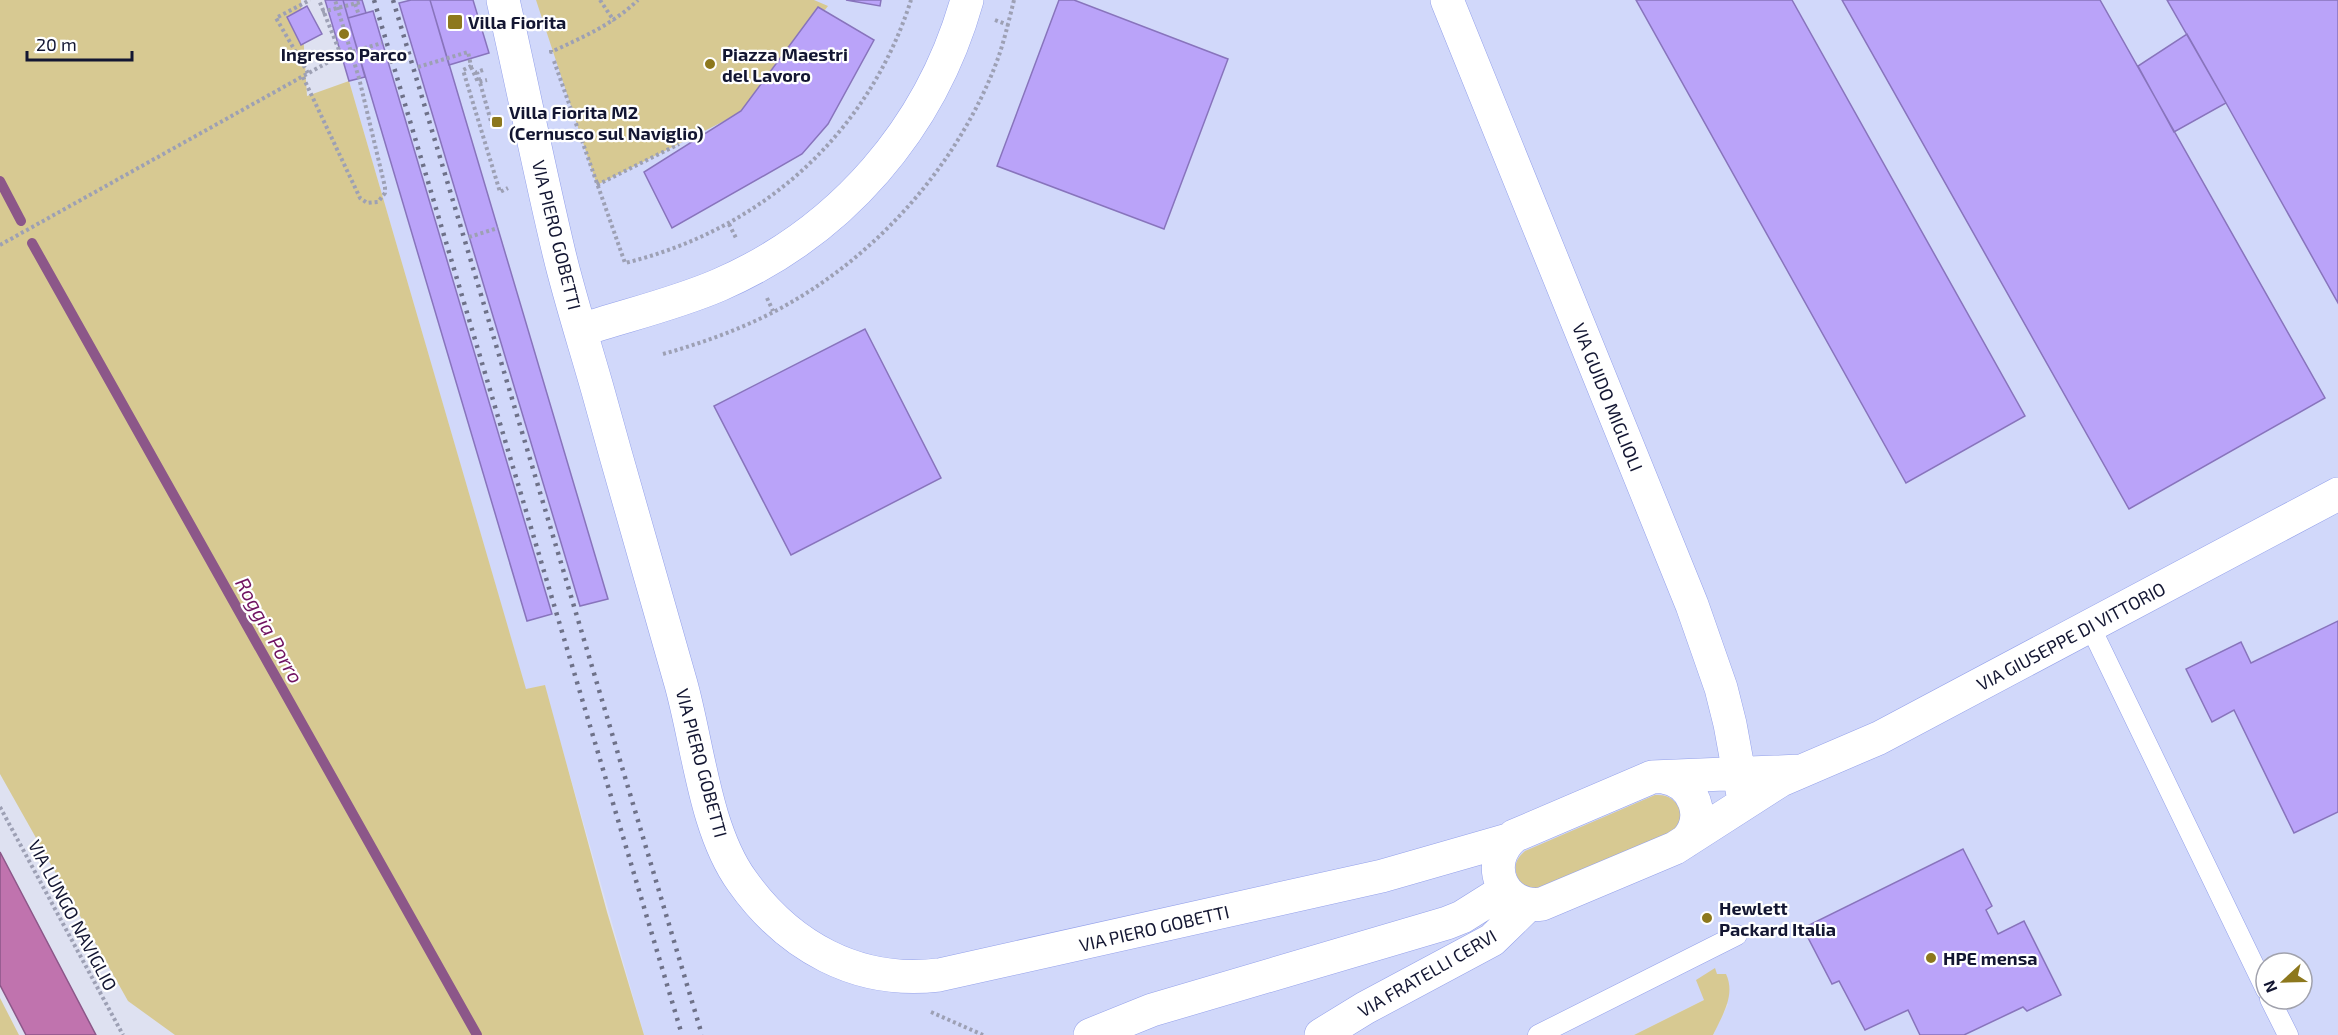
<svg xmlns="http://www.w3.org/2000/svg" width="2338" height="1035" font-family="'Exo 2',sans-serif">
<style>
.built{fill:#d1d8fa;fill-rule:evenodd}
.green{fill:#d7c992}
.water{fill:#c073ae;stroke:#8c5789;stroke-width:1.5}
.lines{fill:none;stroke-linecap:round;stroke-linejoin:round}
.stream{stroke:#8c5789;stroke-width:10}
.building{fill:#baa3f9;stroke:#8874bc;stroke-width:1.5}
.lane-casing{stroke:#93a0ea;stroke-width:21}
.street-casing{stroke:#93a0ea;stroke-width:34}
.path{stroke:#9da0b4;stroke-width:4;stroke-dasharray:3 3;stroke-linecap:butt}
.lane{stroke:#fff;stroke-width:20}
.street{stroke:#fff;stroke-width:33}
.rail{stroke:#6e7188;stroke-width:4.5;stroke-dasharray:3 6;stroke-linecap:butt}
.poi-dot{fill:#8d781d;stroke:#fff;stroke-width:2}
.labels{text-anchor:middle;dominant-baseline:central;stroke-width:4.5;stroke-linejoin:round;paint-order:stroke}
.poi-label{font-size:18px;font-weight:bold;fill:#131632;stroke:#fff;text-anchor:start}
.street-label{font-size:18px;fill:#131632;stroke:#fff}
.water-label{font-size:20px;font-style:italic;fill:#701361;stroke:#fff}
</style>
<rect width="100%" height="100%" fill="#dee1f1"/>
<path class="built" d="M343,0h1995v1035h-625l15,-31 -24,-4 -70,35h-990l-100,-350 -18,5 -177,-609 16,-5zM2266,963h36v36h-36z"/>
<path class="green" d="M0,0h301l6,96 42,-15 177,608 19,-4 62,227 37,123h-469l-47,-34 -128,-227z
M536,0h278l14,6 -78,102 -153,77z
M1655,795c14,-1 19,5 27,15l-4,21 -137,60 -20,-6c-7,-13 -9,-23 4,-34z
M1715,968l2,6h9c10,21 -4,42 -13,61h-79l70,-35 -8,-20z
M0,998l19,37h-19z"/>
<path class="water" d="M0,852l96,183h-70l-26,-50z"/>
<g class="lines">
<path class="stream" d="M0,181l21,40
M32,243l445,792"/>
</g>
<path class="building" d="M325,0h18l22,77 -16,4z
M343,0h19l4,13 -18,5z
M411,0h19l178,599 -28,7 -181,-603z
M430,0h43l16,53 -40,12z
M846,0h35l-1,6z
M1059,0h15l154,59 -64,170 -167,-63z
M1636,0h156l233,416 -119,67z
M1842,0h258l225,398 -196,111z
M2167,0h171v303l-112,-200z
M307,6l15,28 -21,11 -14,-28z
M818,7l56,33 -46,84 -26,30 -130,74 -28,-56 97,-61z
M373,11l179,603 -25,7 -179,-603z
M2187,34l39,69 -52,29 -36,-66z
M865,329l76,149 -150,77 -77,-149z
M2338,621v191l-44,21 -60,-123 -22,12 -26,-53 55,-27 10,21z
M1963,849l29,57 -6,4 12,24 26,-13 37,74 -34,16 -4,-4 -59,28h-44l-12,-25 -43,20 -26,-49 -7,3 -29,-56z"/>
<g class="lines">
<g class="lane-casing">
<path id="lane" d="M2090,626l176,364
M2270,999l18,36
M1538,1035l199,-100"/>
</g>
<g class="street-casing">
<path id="street" d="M503,0c19,84 36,169 56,253 11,46 26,92 39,138 27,98 55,196 83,293 17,61 24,146 61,197 46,65 115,104 197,94l443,-99 129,-37
M1447,0l245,605 29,83 9,36 13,71
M581,330c46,-15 94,-26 138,-45 122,-53 212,-157 248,-285
M1800,771l-148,6 -138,59c-31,26 -13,73 28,68l133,-56 106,-68 98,-42 459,-244
M1663,777c31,5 45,40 23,64
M1090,1035l62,-25 295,-87 15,-6 43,-27
M1321,1035l44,-27 127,-68 37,-36"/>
</g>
<path class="path" d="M600,0l14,21
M355,4l4,11
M322,12l39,-10 -1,-2
M995,20l13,5
M551,50v2c32,-15 61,-27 87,-52
M341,55l41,-12
M554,61l71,202c136,-33 243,-128 286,-263
M418,67l50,-15 3,14 -8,4 37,122 8,-4
M471,67l7,15 9,-2
M483,70l-6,2 15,53
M308,73l-32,-55 34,-18
M303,77l57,121 7,5 11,-1 7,-9v-6l-26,-109 -24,-78
M597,185l82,-41
M729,224l7,14
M469,237l29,-9
M0,245l341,-190 -22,-55
M767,298l6,13
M663,354c43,-12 87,-28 127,-51 92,-53 169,-141 207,-242 7,-19 12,-41 17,-61
M0,807l123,228
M931,1012l52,23"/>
<use href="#lane" class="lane"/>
<use href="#street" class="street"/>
<path class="rail" d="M374,0l308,1035
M393,0l309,1035"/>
</g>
<g class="poi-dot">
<rect x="447" y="14" width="16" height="16" rx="3"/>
<circle cx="344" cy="34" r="6"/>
<circle cx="710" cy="64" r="6"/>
<rect x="491" y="116" width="12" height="12" rx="3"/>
<circle cx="1707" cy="918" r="6"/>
<circle cx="1931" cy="958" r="6"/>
</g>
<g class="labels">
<g class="poi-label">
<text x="468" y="22">Villa Fiorita</text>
<text x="344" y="54" text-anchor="middle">Ingresso Parco</text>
<text x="722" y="54">Piazza Maestri<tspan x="722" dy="21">del Lavoro</tspan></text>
<text x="509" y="112">Villa Fiorita M2<tspan x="509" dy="21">(Cernusco sul Naviglio)</tspan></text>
<text x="1719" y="908">Hewlett<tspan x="1719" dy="21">Packard Italia</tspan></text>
<text x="1943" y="958">HPE mensa</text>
</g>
<g class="street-label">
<text transform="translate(557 235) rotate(76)">VIA PIERO GOBETTI</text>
<text transform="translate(1608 397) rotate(68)">VIA GUIDO MIGLIOLI</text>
<text transform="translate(2071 636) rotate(-28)">VIA GIUSEPPE DI VITTORIO</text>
<text transform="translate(702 763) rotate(75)">VIA PIERO GOBETTI</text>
<text transform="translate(73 915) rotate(62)">VIA LUNGO NAVIGLIO</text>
<text transform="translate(1154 928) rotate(-13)">VIA PIERO GOBETTI</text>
<text transform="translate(1427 973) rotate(-30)">VIA FRATELLI CERVI</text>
</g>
<g class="water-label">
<text transform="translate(270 630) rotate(61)">Roggia Porro</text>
</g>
</g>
<g transform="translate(2284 981) rotate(248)"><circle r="28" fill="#ffffff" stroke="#a1a2ad" stroke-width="1.5"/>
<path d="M0-4.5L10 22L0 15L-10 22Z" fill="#8d781d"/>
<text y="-9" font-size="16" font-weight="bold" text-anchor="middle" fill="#131632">N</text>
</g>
<path d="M27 51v9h105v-9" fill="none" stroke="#131632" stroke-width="3"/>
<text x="36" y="51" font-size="18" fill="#131632" stroke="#ffffff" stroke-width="4.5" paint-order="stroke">20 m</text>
</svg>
